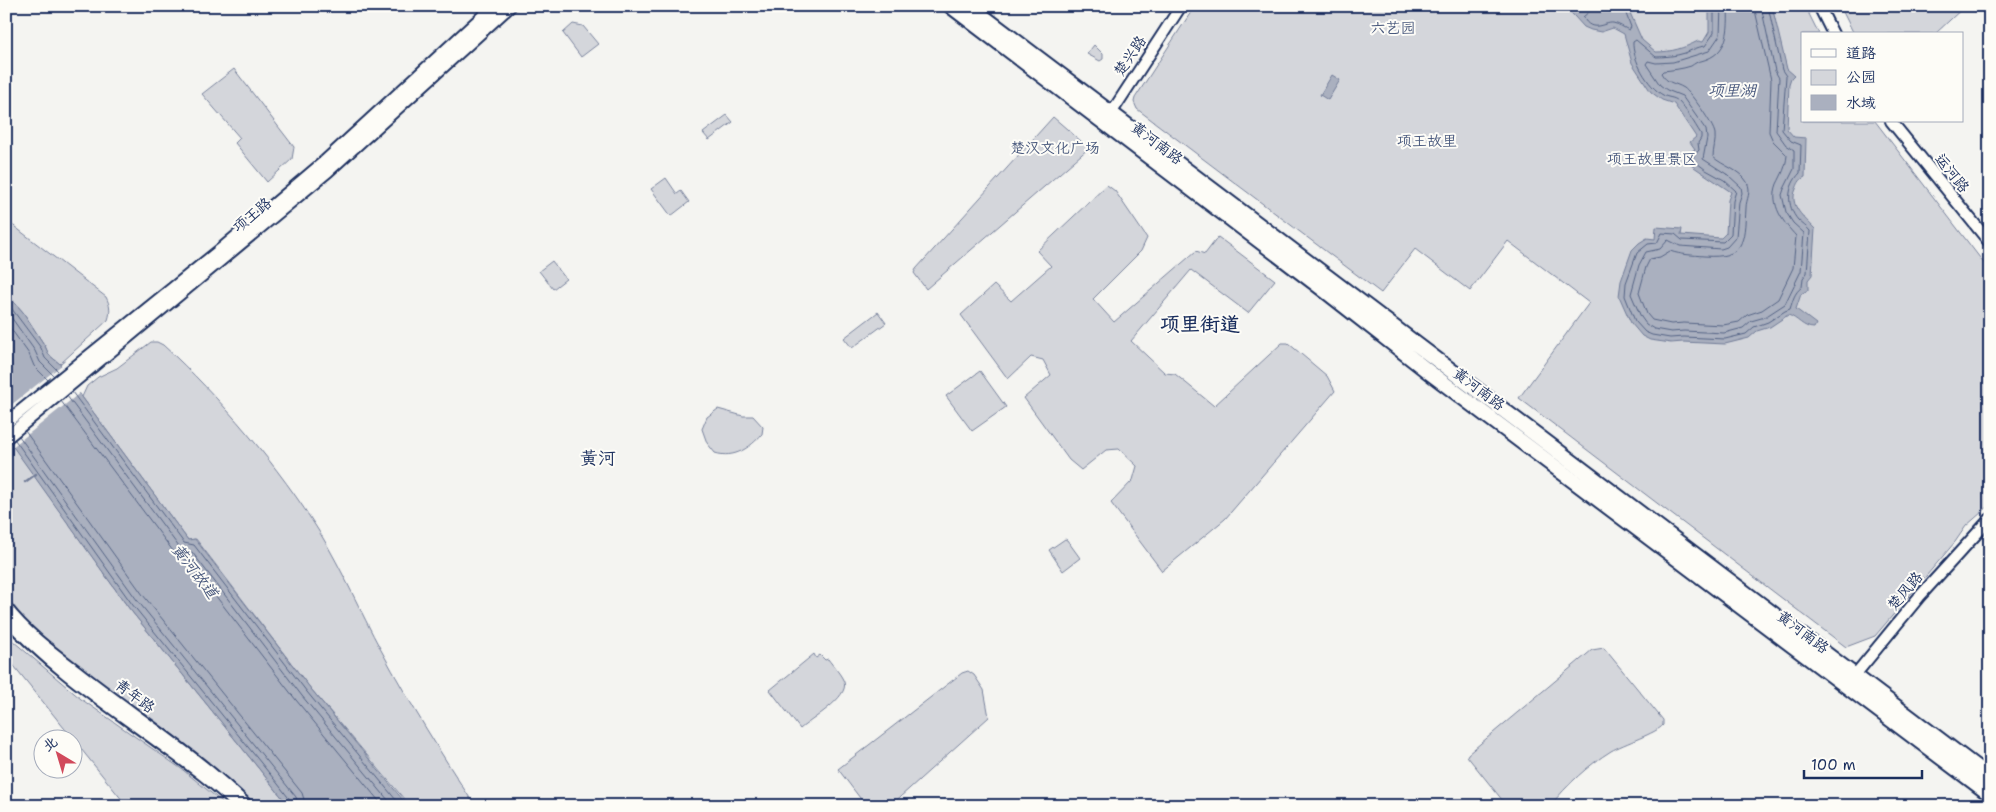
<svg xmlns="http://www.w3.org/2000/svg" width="1996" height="812" font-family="'Shantell Sans','LXGW WenKai TC',sans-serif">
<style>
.green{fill:#d4d6db;stroke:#78829c}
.water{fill:#aab0bf;stroke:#717c98}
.pier{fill:#f4f4f1}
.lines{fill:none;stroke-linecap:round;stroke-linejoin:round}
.shore{stroke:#546385;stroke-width:1}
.stream{stroke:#717c98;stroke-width:2.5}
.tertiary-casing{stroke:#1b2f5e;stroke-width:14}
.secondary-casing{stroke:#1b2f5e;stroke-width:15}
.primary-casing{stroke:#1b2f5e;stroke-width:18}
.tertiary{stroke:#fdfcf7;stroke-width:10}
.secondary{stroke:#fdfcf7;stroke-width:11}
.primary{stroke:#fdfcf7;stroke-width:14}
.labels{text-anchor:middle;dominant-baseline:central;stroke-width:4;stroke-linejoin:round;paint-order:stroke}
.park-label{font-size:15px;fill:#49597d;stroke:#fdfcf7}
.street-label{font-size:15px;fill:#1b2f5e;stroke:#fdfcf7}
.water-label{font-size:16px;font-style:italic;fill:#46567b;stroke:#fdfcf7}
.quarter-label{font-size:18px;fill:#1b2f5e;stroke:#fdfcf7}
.district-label{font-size:20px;font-weight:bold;fill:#1b2f5e;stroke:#fdfcf7}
</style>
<rect width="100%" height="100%" fill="#f4f4f1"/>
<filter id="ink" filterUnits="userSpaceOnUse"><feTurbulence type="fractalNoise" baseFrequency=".02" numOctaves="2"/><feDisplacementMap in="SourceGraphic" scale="10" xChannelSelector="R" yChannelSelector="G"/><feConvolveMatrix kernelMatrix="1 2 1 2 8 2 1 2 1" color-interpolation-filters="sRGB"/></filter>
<g filter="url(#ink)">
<path class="green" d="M1195,6h610l14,28h-17v87h73l115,150v234l-24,21 -11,16 -80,94 -29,11 -327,-249 70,-95 -81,-62 -38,50 -55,-42 -34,44 -244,-184 -3,-7 1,-4z
M1840,6h125l-30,28h-81z
M573,24l10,2 15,18 -17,13 -18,-24z
M1094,45l9,9v5l-3,2 -13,-7z
M234,69l60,78 -2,12 -25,23 -32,-39 5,-5 -38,-44z
M727,115l6,7 -24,18 -6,-7z
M1053,117l36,31 -163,141 -12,-16 2,-4z
M666,178l11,16 4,-3 8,11 -18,14 -20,-27z
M1107,185l8,6 32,47 -6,13 -48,48 21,23 82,-71 9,3 13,-17 57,43 -27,33 -57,-43 -60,71 34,32 10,1 39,32 68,-63h6l39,33 8,15 -110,128 -63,52 -51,-68 22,-23 4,-14 -18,-17 -13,1 -25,20 -12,-10 -45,-62 27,-23 -8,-15 -12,-3 -23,22 -47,-64 33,-30 17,16 40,-35 -14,-15z
M6,220l100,77c4,8 5,14 2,23l-48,44 -11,-9 -4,-9 -22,-34 -17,-19z
M552,261l14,18 -13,10 -14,-18z
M878,312l8,11 -34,25 -8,-10z
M151,342h6l6,3c56,51 117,123 157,188 23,38 40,78 61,117 29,54 61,105 94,156h-65l-99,-117 -115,-150 -8,1 -106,-143 5,-11 11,-9 19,-9z
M980,371l26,36 -34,24 -26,-35z
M718,409l25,7h10l10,11 -1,7c-12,14 -28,25 -47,19l-8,-10 -5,-14 5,-12z
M13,446l115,161 161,199h-32l-71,-61 -40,-25 -62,-46 -53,-46 -25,-29v-148z
M1065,539l2,1 13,18 -17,13 -14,-21z
M6,635l75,64 102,71 44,36h-100l-121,-150z
M1604,648l59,72v5c-6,8 -40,19 -52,26 -24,15 -43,33 -61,55h-43l-40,-50 1,-2 124,-104z
M814,654l2,4 4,-3 5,5 3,-1c5,7 13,15 16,23 6,15 -34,38 -44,47l-30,-39z
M968,671l6,4 10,15 5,27 -99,89h-24l-28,-37 124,-96z"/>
<path class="water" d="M1565,6h9l4,5h5l6,-5h38l15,34 14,12c16,0 28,-4 42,-11l5,1 6,-10v-26h63l15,63 7,6 -3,3 -2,6 -2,45 7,8 12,1 -1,39c-6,3 -7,7 -9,12 -8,17 9,29 19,40l-3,46 -4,5v10l-7,4 -5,15 20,15 -2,4c-11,0 -16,-10 -26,-13l-18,12 -13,4 -8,7 -24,6 -42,-2 -12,1 -21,-3 -8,-4 -11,-13 -12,-27 2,-15 11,-31 7,-7 8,-5 8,1 1,-12 26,2 -1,6 40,3 5,-5 2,-33 3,-8 -43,-29 -4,-6 11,-8 -5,-7 6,-5 -22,-33 -12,-4 -11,-8 -19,-29 -8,-29 -11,-6 -12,4 -10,-2 -7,-3z
M1332,75l8,5 -12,20 -8,-5z
M6,293l17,19 22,34 4,9 11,9 22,33 106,143 7,-1 116,150 97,117h-119l-161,-199 -122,-170z"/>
<path class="pier" d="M63,364l18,28 -70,56 -5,-7v-32z"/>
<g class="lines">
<path class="shore" d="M1592,6l-2,5 -7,6c9,17 21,5 30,6 6,1 11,5 16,7l2,-3 -8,-21
M1714,6v27l-9,13c-8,1 -13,4 -20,7 -9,3 -20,4 -29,4l-20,-17 -3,2c-1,17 15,45 30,53 5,3 11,2 15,6 9,9 16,22 23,33v4l-3,5 1,7 -6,7v3l13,10 18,10 12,11 -3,10 -2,33 -8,8 -41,-2 -7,-6 -13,-1 -5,10 -9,1 -11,9 -11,30 -1,13 10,25 10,11 7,3 18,3 14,-1 41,2 21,-5 8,-7 14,-5 17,-11 5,-2c3,-9 4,-16 12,-22l1,-9 4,-5 3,-42c-3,-4 -8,-7 -12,-11 -12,-14 -11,-34 2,-47l1,-28 -10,-4 -9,-11 4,-54 -4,-6 -14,-64
M1721,6l-1,29 -11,16 -36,11 -17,1 -8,-2 -2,3 14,21 7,5 15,6 24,34 1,8 -4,21 25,16 13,12 1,6 -3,9 -3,35 -9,10 -6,2 -41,-3 -12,-6 -8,9 -14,3 -7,13 -8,29 10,23 5,7 8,5 17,3 13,-1 40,2 19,-5 8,-7 14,-4 20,-13 16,-33 3,-38 -11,-10 -7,-11 -4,-17 2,-6 10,-20v-19l-8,-5 -10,-14 3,-53 -4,-7 -14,-65
M1728,6c1,24 1,48 -27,55 -3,0 -7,3 -10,5 -9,3 -19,4 -28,5l-2,2c6,11 13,9 23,15 7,5 30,37 31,46 1,7 -2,16 -2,23 10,9 27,13 34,25 5,10 -1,17 -1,26 -2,34 -1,51 -42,48 -11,-1 -23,-1 -34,-5l-10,6 -10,2 -4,8 -7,26 8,21 5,6 19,4 13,-1 39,2 16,-3 8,-7 15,-5 16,-11 15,-31 3,-32c-12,-13 -27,-31 -19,-52 5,-10 9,-17 10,-29l-14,-14 -4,-9 2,-52 -17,-74
M6,301l35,47 4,10 14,14
M6,310l29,41 5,11 14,14
M6,322l23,32 5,12 14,14
M72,392l112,151 10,2 113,147 94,114
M67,396l112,151 4,3 9,2 110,144 91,110
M61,401l112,150 6,5 9,4 108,140 87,106
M25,431l118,164 159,198 4,13
M19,436l118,164 159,197 2,9
M15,440l117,164 146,180 13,17 1,5"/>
<path class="stream" d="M25,482l11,-8"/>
<g class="tertiary-casing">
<path id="tertiary" d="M1819,6l14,28
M1108,118l73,-112
M1891,121l99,122
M6,607c20,26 46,45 71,64 57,45 119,84 171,135
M6,618c47,52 105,89 160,130 25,18 50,36 72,58
M1850,681l69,-84 71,-78"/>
</g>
<g class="secondary-casing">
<path id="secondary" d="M6,423l218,-176 98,-83 172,-158
M6,438l322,-267 182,-165"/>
</g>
<g class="primary-casing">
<path id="primary" d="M951,6l376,286 102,80 561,422
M969,6l1021,772"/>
</g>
<use href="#tertiary" class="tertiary"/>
<use href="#secondary" class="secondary"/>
<use href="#primary" class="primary"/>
</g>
</g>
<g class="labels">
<g class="park-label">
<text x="1393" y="28">六艺园</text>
<text x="1427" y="141">项王故里</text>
<text x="1055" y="148">楚汉文化广场</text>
<text x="1652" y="159">项王故里景区</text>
</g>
<g class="street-label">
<text transform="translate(1130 56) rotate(-56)">楚兴路</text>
<text transform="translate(1157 143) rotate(37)">黄河南路</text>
<text transform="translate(1952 173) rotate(51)">运河路</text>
<text transform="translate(252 215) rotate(-40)">项王路</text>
<text transform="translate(1479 389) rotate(37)">黄河南路</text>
<text transform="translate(1905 591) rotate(-50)">楚风路</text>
<text transform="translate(1803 632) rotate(37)">黄河南路</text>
<text transform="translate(135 696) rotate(37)">青年路</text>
</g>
<g class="water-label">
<text x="1732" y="90">项里湖</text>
<text transform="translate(195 571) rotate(52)">黄河故道</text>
</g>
<g class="quarter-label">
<text x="598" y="458">黄河</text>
</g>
<g class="district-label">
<text x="1200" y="324">项里街道</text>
</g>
</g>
<rect width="1996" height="812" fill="none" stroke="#fdfcf7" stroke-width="25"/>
<rect x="12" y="12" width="1971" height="787" fill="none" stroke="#1b2f5e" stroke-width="2" filter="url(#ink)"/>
<rect x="1801" y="32" width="162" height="90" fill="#fdfcf7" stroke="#a3aaba"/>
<rect x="1811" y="49" width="25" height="8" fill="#fdfcf7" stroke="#a3aaba"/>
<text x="1846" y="58" font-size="15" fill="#1b2f5e">道路</text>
<rect x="1811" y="70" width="25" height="15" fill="#d4d6db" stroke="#a3aaba"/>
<text x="1846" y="82" font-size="15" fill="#1b2f5e">公园</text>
<rect x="1811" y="95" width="25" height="15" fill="#aab0bf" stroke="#a3aaba"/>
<text x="1846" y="108" font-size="15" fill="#1b2f5e">水域</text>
<g transform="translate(58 754) rotate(322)"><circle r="24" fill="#fdfcf7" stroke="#a3aaba"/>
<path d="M0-4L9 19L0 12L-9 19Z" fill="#d1495b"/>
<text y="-8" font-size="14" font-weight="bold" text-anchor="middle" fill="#1b2f5e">北</text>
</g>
<path d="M1804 770v8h118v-8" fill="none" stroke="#1b2f5e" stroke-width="2.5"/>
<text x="1811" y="770" font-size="15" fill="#1b2f5e" stroke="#fdfcf7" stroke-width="4" paint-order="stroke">100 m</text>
</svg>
